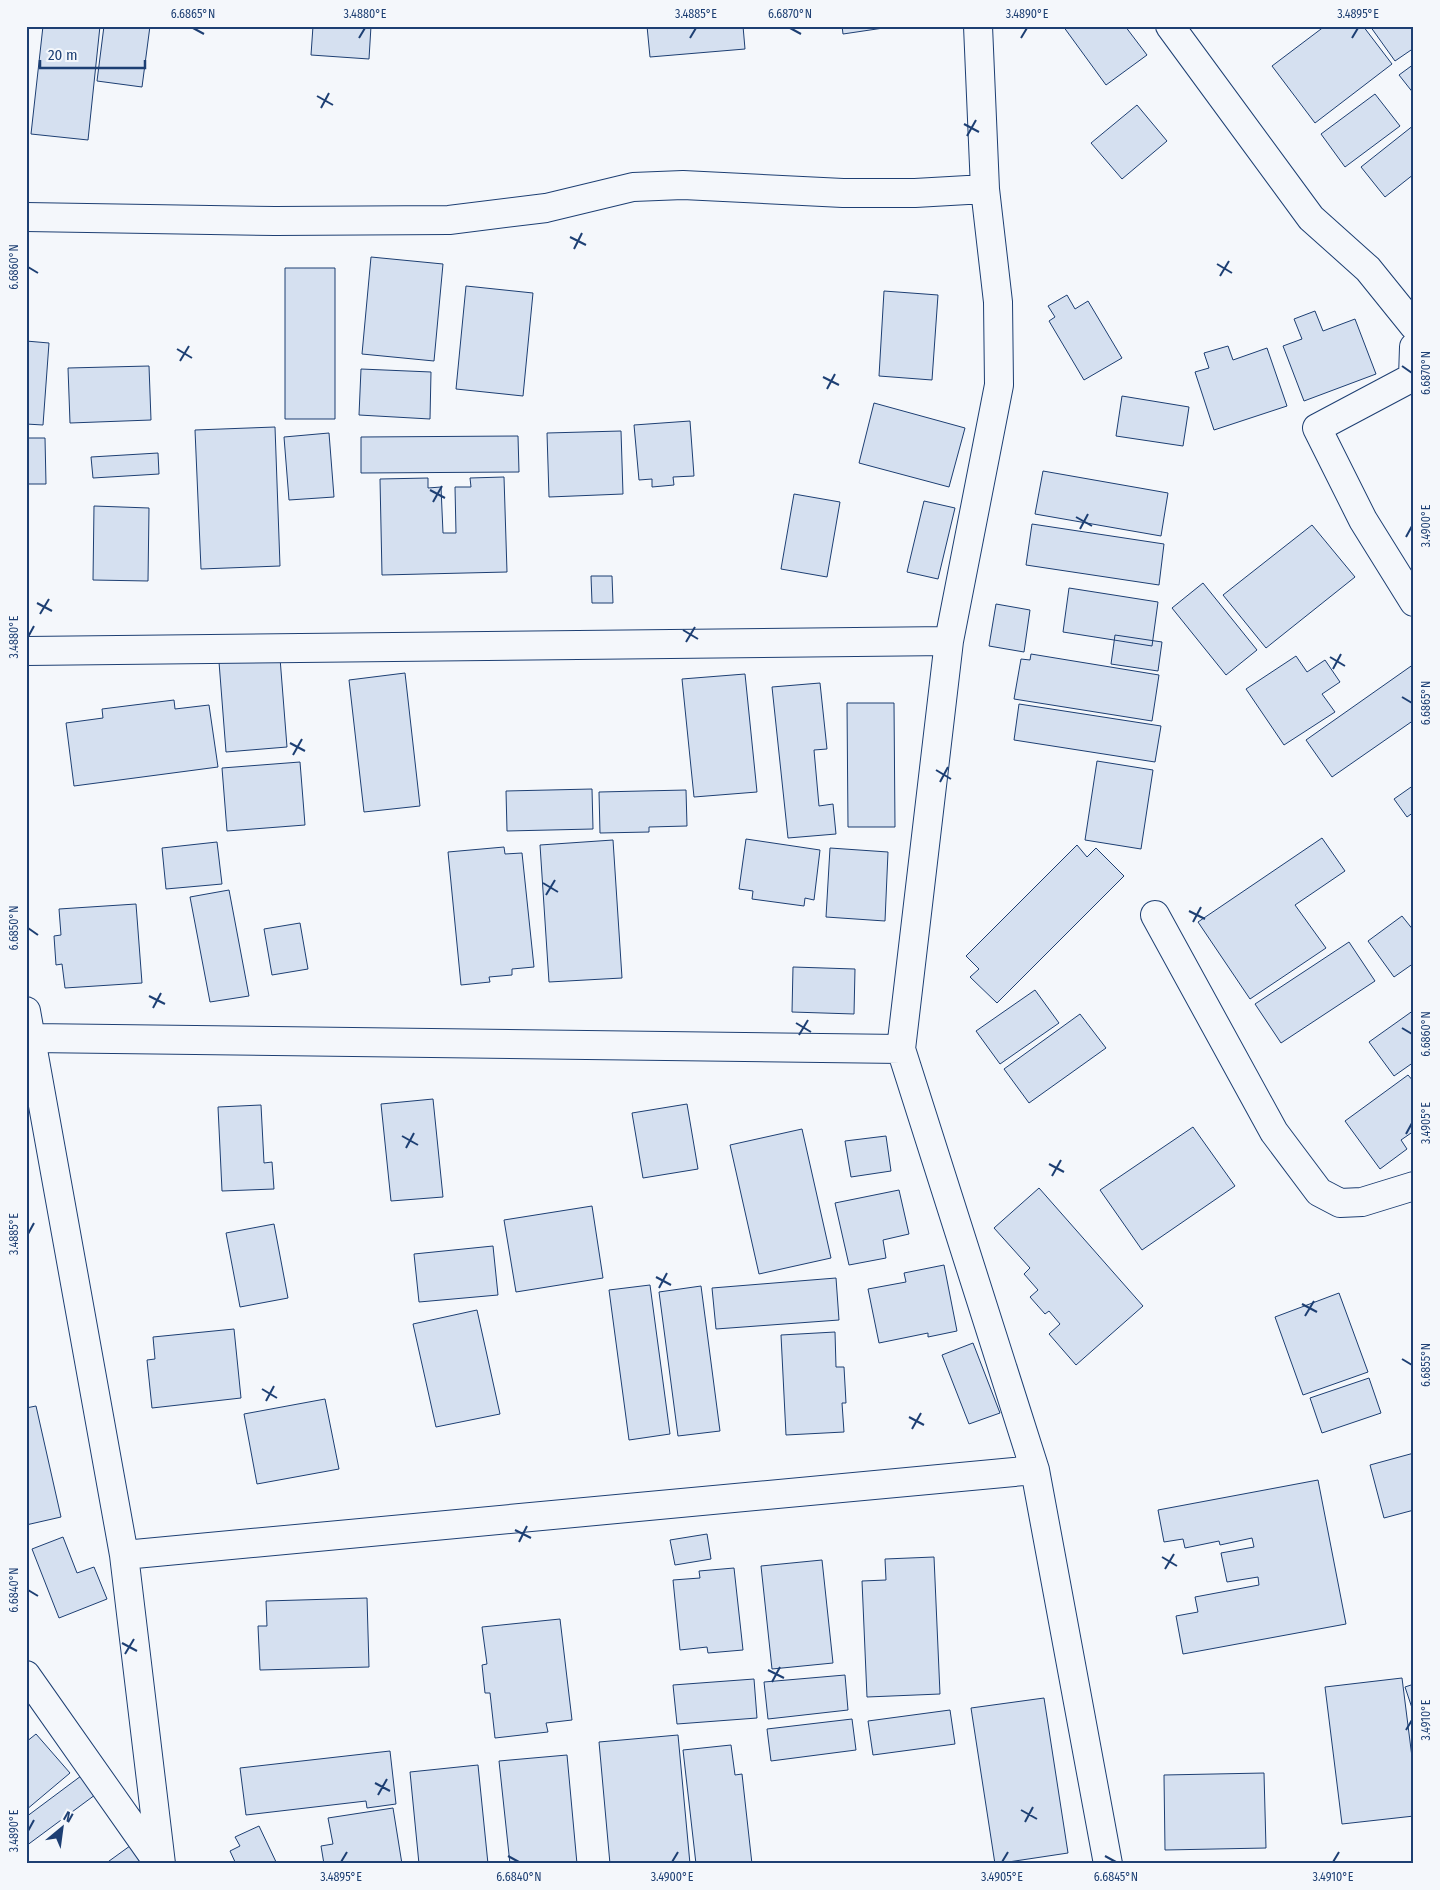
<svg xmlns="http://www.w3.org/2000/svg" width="1440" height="1890" font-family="'Fira Sans Condensed',sans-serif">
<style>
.building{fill:#d5e0f0;stroke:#1d3f73}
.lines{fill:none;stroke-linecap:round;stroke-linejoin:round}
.street-casing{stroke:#1d3f73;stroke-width:30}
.street{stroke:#f4f7fb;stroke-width:28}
.ticks{fill:none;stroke:#1d3f73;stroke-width:2}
.neatline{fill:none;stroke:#1d3f73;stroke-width:2}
.ticks-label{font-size:12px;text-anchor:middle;fill:#1d3f73}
</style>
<rect width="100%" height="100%" fill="#f4f7fb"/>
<path class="building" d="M43,26h57l-12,114 -57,-6z
M104,26h46l-8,61 -45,-6z
M313,26h58l-2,33 -58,-4z
M647,26h96l2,23 -95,8z
M842,26h55l-54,8z
M1063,26h62l22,29 -41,30z
M1325,26h38l29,38 -77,59 -43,-57z
M1370,26h44v22l-19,13z
M1414,64v30l-15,-19z
M1375,94l25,32 -55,41 -24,-33z
M1137,105l30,36 -45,38 -31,-36z
M1414,125v49l-29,23 -24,-30z
M371,257l72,7 -9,97 -72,-7z
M285,268h50v151h-50z
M466,286l67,7 -10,103 -67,-7z
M884,291l54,4 -6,85 -53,-4z
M1067,295l8,14 13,-8 34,57 -38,22 -35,-59 6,-4 -7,-11z
M1315,311l8,20 32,-12 21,55 -72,27 -21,-55 19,-7 -8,-20z
M26,341l23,2 -6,82 -17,-1z
M1228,346l5,14 34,-12 20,58 -73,24 -19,-58 14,-4 -5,-15z
M149,366l2,54 -81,3 -2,-55z
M361,369l70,3 -1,47 -71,-4z
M1122,396l67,11 -6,39 -67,-10z
M874,403l91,25 -16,59 -90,-24z
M690,421l4,55 -21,1 1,8 -22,2v-8l-13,1 -5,-55z
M275,427l5,139 -79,3 -6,-139z
M621,431l2,63 -74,3 -2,-64z
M329,433l5,64 -45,3 -5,-63z
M518,436l1,36 -158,1v-36z
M26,438h19l1,46h-20z
M158,453l1,21 -66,4 -2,-21z
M1043,471l125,22 -7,43 -126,-22z
M504,477l3,95 -125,3 -2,-96 48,-1v10l13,-1 2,46h13l-1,-46h16l-1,-9z
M794,494l46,8 -13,75 -46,-8z
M924,501l31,7 -17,71 -31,-7z
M94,506l55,2 -1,73 -55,-1z
M1032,524l132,20 -5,41 -133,-20z
M1312,525l43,52 -89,71 -43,-53z
M591,576h21l1,27h-21z
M1203,583l54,67 -31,25 -54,-67z
M1069,588l89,14 -6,44 -89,-14z
M996,604l34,6 -6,42 -35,-6z
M1115,635l47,7 -4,29 -47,-7z
M1031,654l128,21 -7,46 -138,-22 7,-40 9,1z
M1296,656l11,16 18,-12 15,22 -18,12 13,18 -51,33 -38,-56z
M280,658l7,89 -61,5 -7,-90z
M1414,664v56l-82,57 -26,-37z
M405,673l15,133 -56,6 -15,-132z
M745,674l12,118 -63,5 -12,-118z
M820,683l7,66 -13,1 5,56 14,-2 3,30 -48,4 -16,-151z
M174,700l1,9 34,-4 9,62 -144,19 -8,-63 37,-5 -1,-9z
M847,703h47l1,124h-47z
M1019,704l142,22 -6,36 -141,-22z
M1097,761l56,9 -12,79 -56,-9z
M300,762l5,63 -78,6 -5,-63z
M1414,785v27l-7,5 -13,-18z
M592,789l1,40 -86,2 -1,-40z
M686,790l1,36 -38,1v5l-49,1 -1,-41z
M1322,838l23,33 -50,34 31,43 -76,51 -52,-77z
M746,839l74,11 -6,50 -9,-2 -1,8 -52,-7 1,-8 -14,-2z
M613,840l9,138 -73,4 -9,-137z
M217,842l5,42 -56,5 -4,-41z
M1077,845l10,12 9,-9 28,28 -127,127 -27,-26 9,-8 -13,-13z
M504,847l1,7 17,-1 12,114 -22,2v6l-23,2 1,5 -29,3 -13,-133z
M830,848l58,4 -3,69 -59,-4z
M229,890l20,106 -39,6 -20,-105z
M136,904l6,79 -77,5 -3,-24 -6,1 -2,-29 7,-1 -2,-26z
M1402,916l12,15v32l-20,14 -26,-36z
M300,923l8,46 -36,6 -8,-46z
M1349,942l26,39 -94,62 -26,-39z
M793,967l62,2 -1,45 -62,-2z
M1035,990l24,33 -59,41 -24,-33z
M1414,1010v52l-20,14 -25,-34z
M1080,1014l26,34 -77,55 -25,-34z
M1408,1075l6,7v49l-13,9 6,9 -27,20 -35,-48z
M433,1099l10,98 -52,4 -10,-97z
M687,1104l11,65 -55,9 -11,-65z
M261,1105l3,58 8,-1 2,27 -52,2 -4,-84z
M1193,1127l42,59 -93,64 -42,-60z
M802,1129l29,129 -72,16 -29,-129z
M886,1136l5,35 -40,6 -6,-36z
M1039,1188l104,118 -67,59 -27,-31 11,-10 -11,-13 -4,3 -15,-17 8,-7 -14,-16 6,-6 -36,-40z
M899,1190l10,44 -26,6 3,18 -37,7 -14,-62z
M592,1206l11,72 -87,14 -12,-72z
M274,1224l14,74 -48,9 -14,-74z
M493,1246l5,49 -79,7 -5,-48z
M944,1265l13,66 -29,6v-4l-49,10 -11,-54 38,-7 -2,-9z
M836,1278l3,42 -123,9 -4,-41z
M650,1285l20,149 -41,6 -20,-150z
M701,1286l19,145 -42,5 -19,-144z
M1339,1293l29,79 -65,23 -28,-78z
M477,1310l23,104 -64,13 -23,-103z
M234,1329l7,69 -89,10 -5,-48 8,-1 -2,-22z
M835,1332l1,35h8l2,36h-4l2,29 -58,3 -5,-100z
M973,1343l27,70 -31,11 -27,-69z
M1369,1378l12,35 -59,20 -12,-35z
M325,1399l14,70 -82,15 -13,-70z
M36,1406l25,111 -35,8v-117z
M1414,1453v57l-30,8 -14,-53z
M1318,1480l28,144 -163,30 -7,-38 22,-4 -3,-15 64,-12 -1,-8 -31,5 -6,-29 33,-6 -2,-9 -32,7 -1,-4 -34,7 -2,-9 -19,3 -6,-32z
M707,1534l4,25 -36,6 -5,-25z
M63,1537l14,36 17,-6 13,32 -48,19 -27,-69z
M934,1557l6,137 -73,3 -5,-116 24,-1 -1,-21z
M822,1560l11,103 -61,6 -11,-103z
M734,1568l9,82 -35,3 -1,-6 -27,3 -7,-70 27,-2 -1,-7z
M367,1598l2,69 -109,3 -2,-44h9l-1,-25z
M560,1619l12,101 -26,3 2,9 -53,6 -5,-45h-5l-3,-28 5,-1 -5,-37z
M845,1675l3,35 -80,9 -4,-37z
M1402,1678l12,95v43l-72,8 -17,-137z
M754,1679l3,39 -80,6 -4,-39z
M1414,1684v30l-9,-27z
M1044,1698l24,155 -73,11 -24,-156z
M950,1710l5,34 -82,11 -5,-34z
M852,1719l4,31 -85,11 -4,-32z
M36,1734l34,39 -44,37v-68z
M678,1735l12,129h-80l-11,-122z
M731,1745l4,30 7,-1 10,90h-56l-13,-114z
M390,1751l6,53 -29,4 -1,-7 -120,14 -6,-47z
M567,1755l10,109h-67l-11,-103z
M478,1765l10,99h-69l-9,-92z
M89,1770l14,19 -77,57v-29z
M1264,1773l2,75 -101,2 -1,-75z
M393,1808l9,56h-78l-3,-18 12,-2 -5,-26z
M259,1826l18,38h-41l-6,-13 10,-5 -5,-9z
M134,1843l15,21h-44z"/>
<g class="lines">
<g class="street-casing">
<path id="street" d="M978,26l7,163 13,113 1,83 -50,256 -48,408 134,421 73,394
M1170,26l141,192 57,51 46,57
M26,217l249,4 174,-1 97,-12 87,-21 50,-2 160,8h72l70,-4
M1414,347l-1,30 -96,51 46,92 51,82
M26,651l923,-10
M1155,915l119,217 45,60 21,11 22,-1 52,-16
M26,1011l98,544 37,309
M32,1038l869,11
M124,1555l911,-85
M26,1675l133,189"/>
</g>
<use href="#street" class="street"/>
</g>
<path class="ticks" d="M193,28l11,6M790,28l11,6M359,38l6,-10M690,38l6,-10M1021,38l6,-10M1352,38l6,-10M317,96l16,9M321,108l8,-15M964,124l15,8M967,136l9,-16M570,237l16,8M574,249l8,-16M1217,264l15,9M28,267l10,6M1220,276l9,-15M177,349l15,9M180,361l9,-15M1402,366l10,7M823,377l16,8M827,389l8,-15M430,490l15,8M433,502l9,-16M1076,517l16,9M1080,529l8,-15M1406,537l6,-11M37,603l15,8M40,614l9,-15M683,630l15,9M28,637l6,-11M686,642l9,-15M1330,657l15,9M1333,669l8,-15M1402,697l10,6M290,743l15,8M293,755l9,-16M936,770l15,9M940,782l8,-15M543,883l15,9M546,895l9,-15M1189,911l16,8M1193,922l8,-15M28,928l10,7M149,996l16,8M153,1008l8,-15M796,1023l15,9M1402,1028l10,6M799,1035l9,-15M1406,1134l6,-11M402,1136l16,9M406,1148l8,-15M1049,1164l15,8M1052,1176l9,-16M28,1234l6,-11M656,1277l15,8M659,1288l8,-15M1302,1304l15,8M1305,1316l9,-15M1402,1359l10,6M262,1389l15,9M266,1401l8,-15M909,1417l15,8M912,1429l9,-16M515,1530l16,8M519,1542l8,-16M1162,1557l15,9M1165,1569l9,-15M28,1590l10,6M122,1643l15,8M125,1654l9,-15M768,1670l16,8M772,1682l8,-15M1406,1730l6,-10M375,1783l15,8M378,1795l9,-16M1021,1810l16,9M1025,1822l8,-15M28,1831l6,-11M508,1856l11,6M1105,1856l11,6M341,1862l6,-10M672,1862l6,-10M1002,1862l6,-10M1333,1862l6,-10"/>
<rect width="1440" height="1890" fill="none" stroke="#f4f7fb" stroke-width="55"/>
<g transform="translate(62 1828) rotate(29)" stroke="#f4f7fb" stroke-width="4" paint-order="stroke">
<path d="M0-4L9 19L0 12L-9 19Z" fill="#1d3f73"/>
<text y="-8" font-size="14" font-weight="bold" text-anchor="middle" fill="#1d3f73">N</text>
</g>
<path d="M40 60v8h105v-8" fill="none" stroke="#1d3f73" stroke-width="2.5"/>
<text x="48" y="60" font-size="15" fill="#1d3f73" stroke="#f4f7fb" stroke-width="4" paint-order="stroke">20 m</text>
<rect x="28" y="28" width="1384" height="1834" class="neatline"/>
<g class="ticks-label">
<text x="193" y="18">6.6865°N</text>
<text x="365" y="18">3.4880°E</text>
<text x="696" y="18">3.4885°E</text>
<text x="790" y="18">6.6870°N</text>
<text x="1027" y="18">3.4890°E</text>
<text x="1358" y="18">3.4895°E</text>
<text transform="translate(14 267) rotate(-90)" y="4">6.6860°N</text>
<text transform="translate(1426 373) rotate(-90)" y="4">6.6870°N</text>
<text transform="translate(1426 526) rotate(-90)" y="4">3.4900°E</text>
<text transform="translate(14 637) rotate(-90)" y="4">3.4880°E</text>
<text transform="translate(1426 703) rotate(-90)" y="4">6.6865°N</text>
<text transform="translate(14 928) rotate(-90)" y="4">6.6850°N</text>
<text transform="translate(1426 1034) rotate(-90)" y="4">6.6860°N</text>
<text transform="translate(1426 1123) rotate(-90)" y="4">3.4905°E</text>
<text transform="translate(14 1234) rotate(-90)" y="4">3.4885°E</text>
<text transform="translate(1426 1365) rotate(-90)" y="4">6.6855°N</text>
<text transform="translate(14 1590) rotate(-90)" y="4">6.6840°N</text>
<text transform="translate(1426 1720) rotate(-90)" y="4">3.4910°E</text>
<text transform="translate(14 1831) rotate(-90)" y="4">3.4890°E</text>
<text x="341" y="1881">3.4895°E</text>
<text x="519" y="1881">6.6840°N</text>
<text x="672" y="1881">3.4900°E</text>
<text x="1002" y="1881">3.4905°E</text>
<text x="1116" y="1881">6.6845°N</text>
<text x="1333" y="1881">3.4910°E</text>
</g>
</svg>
